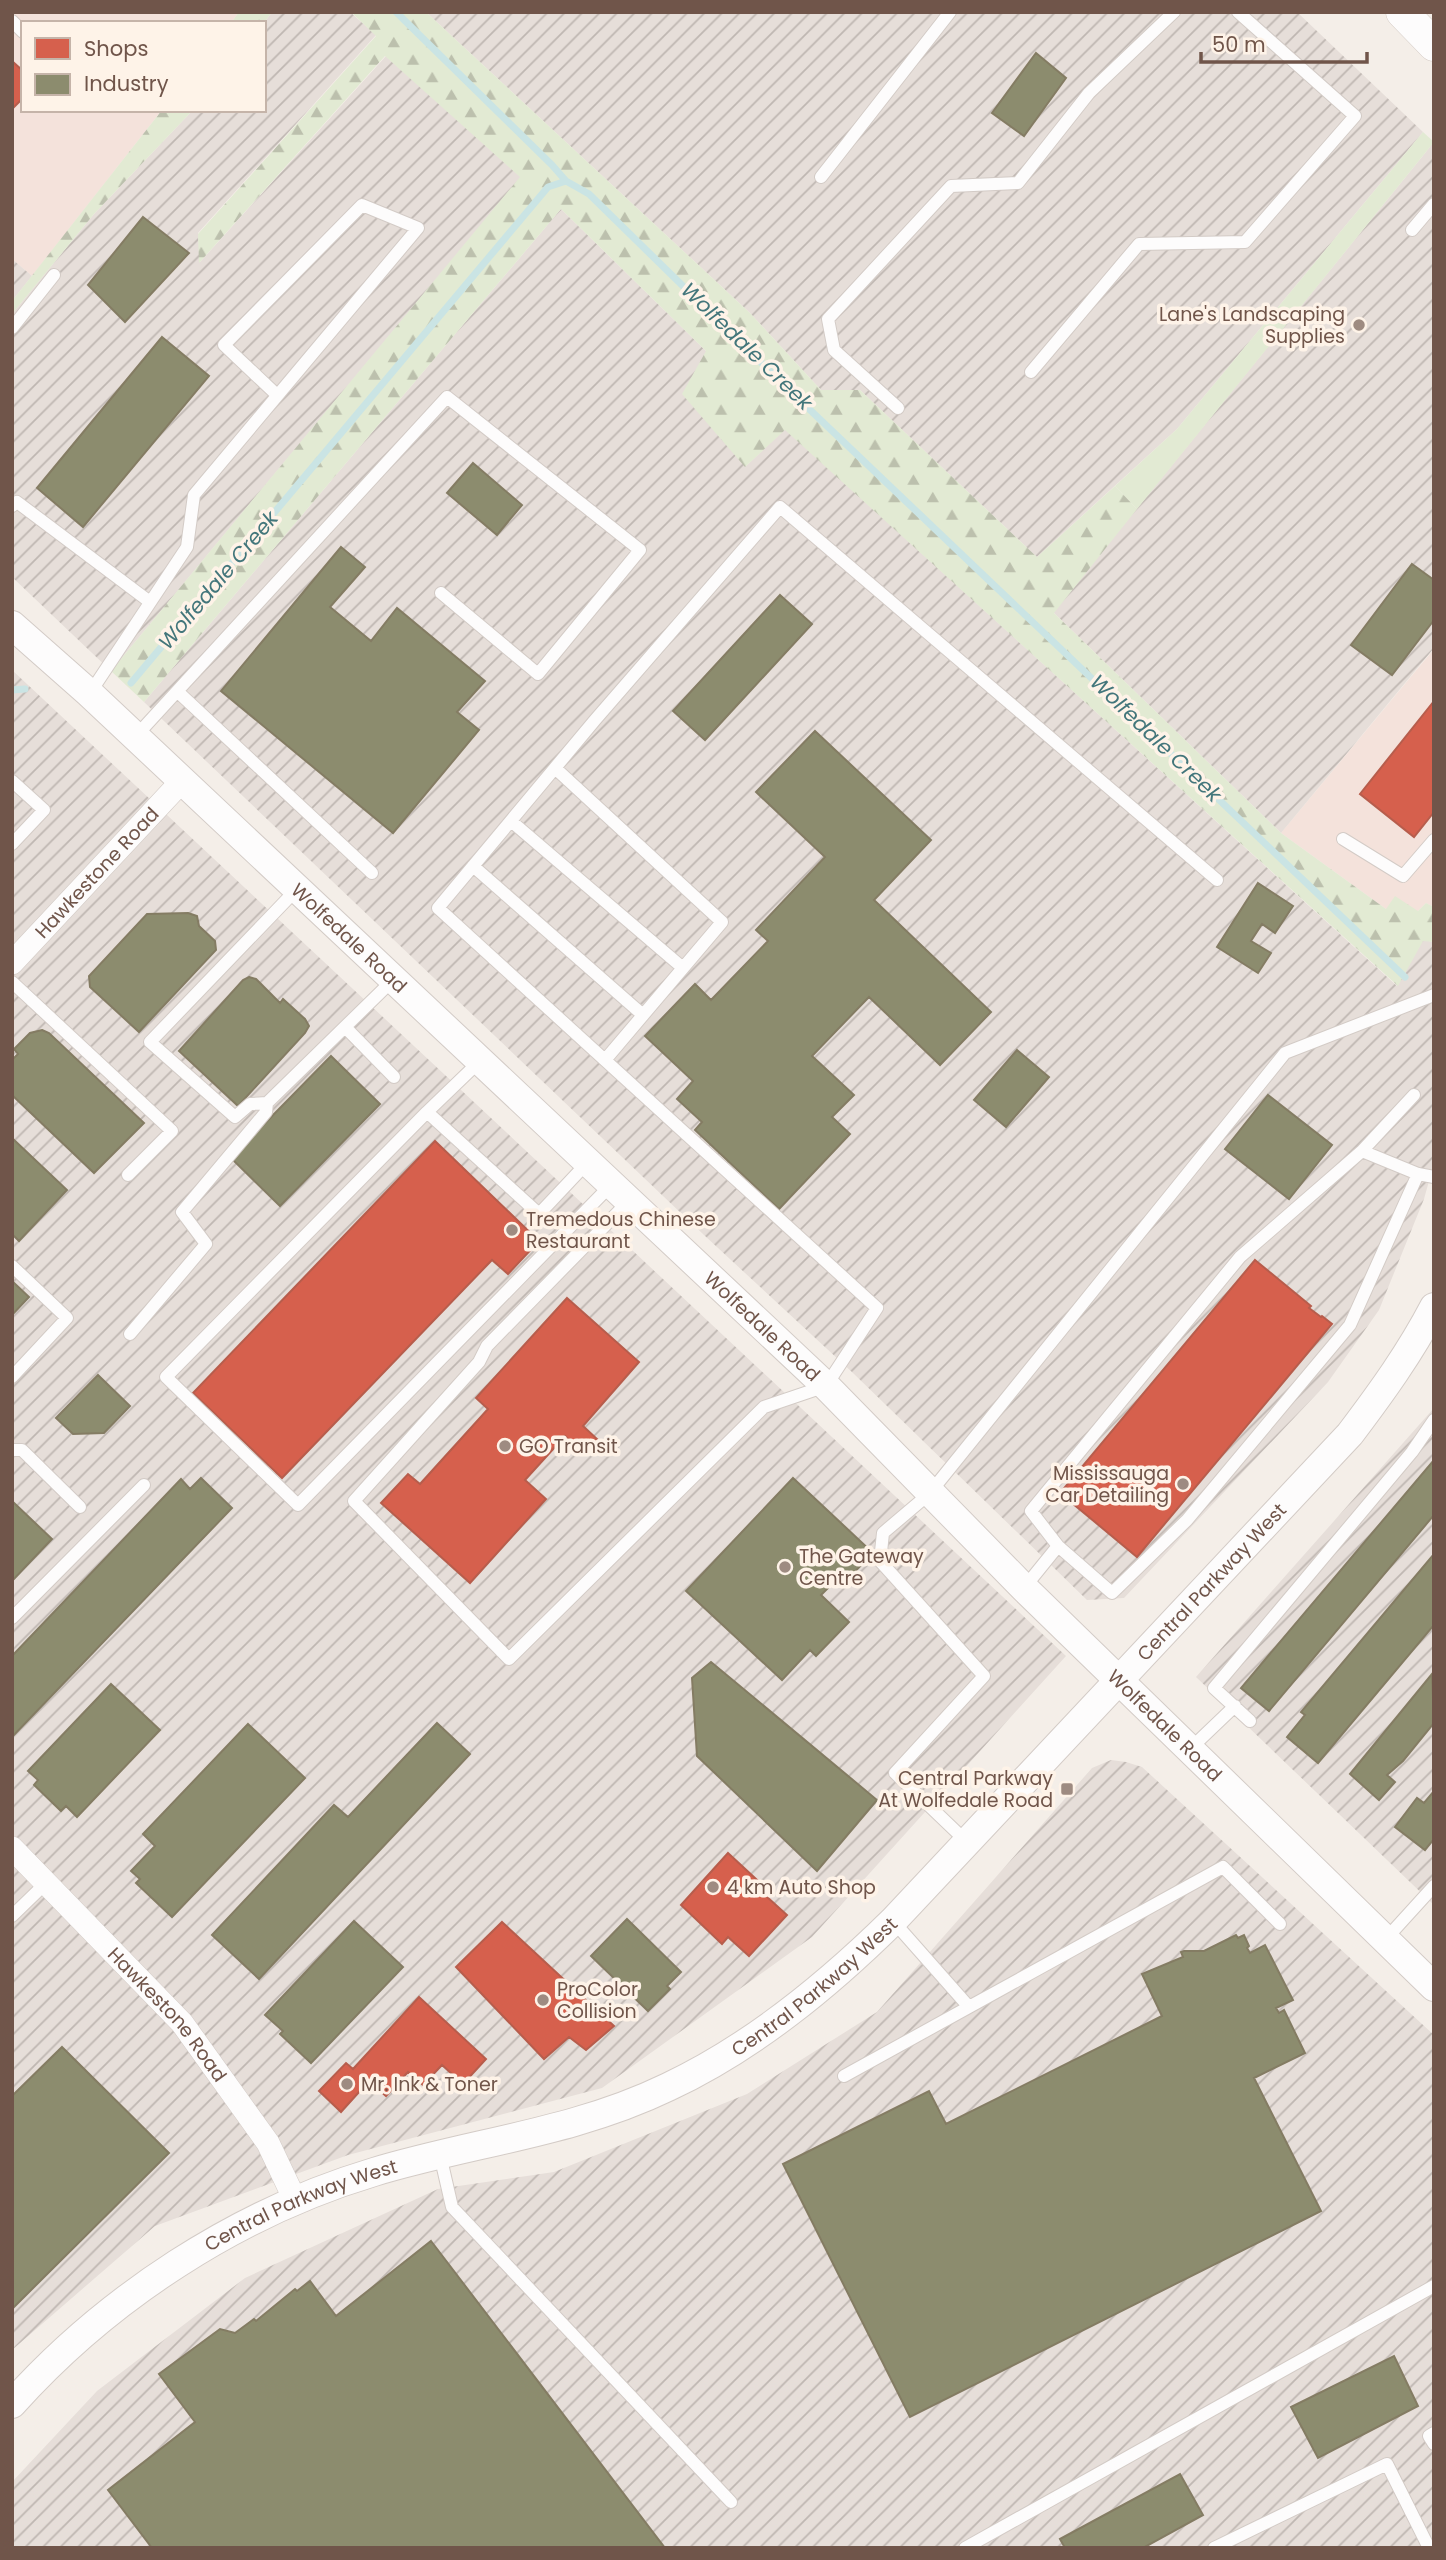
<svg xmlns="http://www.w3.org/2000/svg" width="1446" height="2560" font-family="Poppins,sans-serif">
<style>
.commercial{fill:#f4e2db}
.industrial{fill:url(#industrial-furrows)}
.green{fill:#e2ead3}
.forest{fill:url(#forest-firs)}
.shops{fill:#d6604d;stroke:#b75d4c;stroke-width:2}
.industry{fill:#8c8c6e;stroke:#847c63;stroke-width:2}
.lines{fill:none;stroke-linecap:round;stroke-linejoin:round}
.stream{stroke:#cae4e4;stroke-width:7}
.service-casing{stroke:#d3cbc6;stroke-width:14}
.minor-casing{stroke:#d3cbc6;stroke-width:24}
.tertiary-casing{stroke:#d3cbc6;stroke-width:30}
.secondary-casing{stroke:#d3cac4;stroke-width:33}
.service{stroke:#fdfcfc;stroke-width:12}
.minor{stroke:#fdfcfc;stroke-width:23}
.tertiary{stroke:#fdfcfc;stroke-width:28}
.secondary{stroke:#fdfcfc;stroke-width:32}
.poi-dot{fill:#9e8b81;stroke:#fef3e8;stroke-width:2.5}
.labels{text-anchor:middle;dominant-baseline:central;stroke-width:7;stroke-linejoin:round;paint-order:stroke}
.poi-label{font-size:19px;fill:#70554a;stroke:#fef3e8;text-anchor:start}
.street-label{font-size:19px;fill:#70554a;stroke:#fef3e8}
.water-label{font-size:21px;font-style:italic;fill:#43767b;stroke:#fef3e8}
</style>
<defs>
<pattern id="industrial-furrows" width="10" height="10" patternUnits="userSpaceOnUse" patternTransform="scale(1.75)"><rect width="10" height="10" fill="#e6ded9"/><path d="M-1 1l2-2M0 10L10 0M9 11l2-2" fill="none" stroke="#bfb7b2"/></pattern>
<pattern id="forest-firs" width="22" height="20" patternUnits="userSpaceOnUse" patternTransform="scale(1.75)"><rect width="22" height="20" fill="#e2ead3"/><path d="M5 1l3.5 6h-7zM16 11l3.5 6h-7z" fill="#bcc0ad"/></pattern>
</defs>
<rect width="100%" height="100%" fill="#f4eee8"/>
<path class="commercial" d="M12,12h227l-8,11h-208v87h139l-130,166 -20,-17z
M1434,649v258l-8,-4 -8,8 -32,-2 -105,-76z"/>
<path class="industrial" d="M272,12h78l26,23 -178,198 2,29 186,-206 135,121 -410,494 -99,-94v-263l82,-100 99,-104h71v-87z
M426,12h871l126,120 -246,297 -140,128 -177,-167h-39l-71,-77z
M1434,142v506l-153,185 -228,-221z
M561,209l145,142 40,115 39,-37 612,557 26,-46 11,2v221l-10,36 -45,111 -51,72 -204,216 -37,2 -234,-227 -149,-138 -560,-533z
M12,259l20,17 -20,25z
M12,670l1054,986 -254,281 -210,151 -254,67 -193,71 -143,124z
M1434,1408v497l-238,-228z
M1111,1760l15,2 16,5 292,268v513h-1422v-66l85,-91 148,-113 193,-89 116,-17 193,-78 130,-82 215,-244z"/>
<path class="green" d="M1423,132l11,10 -297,367 -22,-23 62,-57z"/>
<path class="forest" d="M239,12h33l-8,11h-33z
M351,12h75l324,301 71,77h39l177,167 78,-71 22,23 -83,104 227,220 105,76 9,-13 23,15 8,-8 8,4v35l-11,-1 -25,45 -613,-556 -40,37 -63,-73 24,-43 -145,-142 -417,493 -33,-31 409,-494 -135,-121 -186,207 -1,-29 178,-198z
M162,110h31l-99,104 -82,100v-13z"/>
<path class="shops" d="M12,61l11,10v27l-11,11z
M1434,701v111l-20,25 -54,-43z
M435,1141l104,100 -31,33 -16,-14 -210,218 -89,-85z
M1255,1260l56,46 -2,2 12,9 1,-1 10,8 -195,233 -77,-64z
M567,1298l72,64 -56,64 14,13 -13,14 -19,-17 -40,44 21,19 -76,84 -89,-80 27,-29 12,10 68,-75 -12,-11z
M728,1853l42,39 -4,4 21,19 -38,41 -21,-19 -6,7 -41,-39z
M502,1922l112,104 -28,24 -17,-13 -25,22 -88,-92z
M419,1997l67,62 -23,25 -21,-19 -19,20 -15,-13 -22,24 -17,-15 -28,31 -22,-21 27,-28 7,6z"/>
<path class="industry" d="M1036,53l30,25 -42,58 -32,-23z
M143,217l46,36 -64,69 -37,-37z
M162,337l47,39 -126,151 -46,-39z
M473,463l49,42 -25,30 -50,-42z
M341,547l24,20 -35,40 41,34 26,-33 88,73 -28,31 22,18 -86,103 -172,-142z
M1412,564l22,16v40l-42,55 -41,-30z
M780,595l32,29 -107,116 -32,-29z
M815,731l116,109 -57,60 117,112 -51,53 -71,-68 -57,59 42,39 -22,22 18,17 -71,75 -84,-79 7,-8 -25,-23 16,-18 -48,-45 50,-52 16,16 57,-59 -12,-11 69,-73 -69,-65z
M1258,883l35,23 -18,27 -13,-9 -11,17 20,12 -13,20 -41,-26z
M188,913l9,3 2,10 16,15 1,9 -77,82 -49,-45 -1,-11 58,-62z
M249,977l7,2 24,24 3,-4 22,20 4,7 -4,7 -67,73 -59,-55 64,-71z
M42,1030l7,3 95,90 -50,50 -82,-78v-35l6,-6 -4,-5 16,-16z
M1017,1050l32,27 -43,50 -32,-27z
M331,1056l49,48 -100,102 -49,-48z
M1268,1095l64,50 -43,54 -64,-50z
M12,1138l55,52 -48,51 -7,-7z
M12,1281l17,16 -17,18z
M98,1375l32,31 -26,27 -31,1 -17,-16z
M1434,1460v55l-165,196 -28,-23z
M201,1478l31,30 -220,229v-81l169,-177 9,10z
M793,1478l80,75 -32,33 -6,-5 -14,14 28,27 -33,34 -6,-6 -28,30 -96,-89z
M12,1501l40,38 -40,42z
M1434,1554v71l-116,138 -31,-26 18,-22 -4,-3z
M711,1662l166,138 -60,71 -120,-115 -5,-78z
M1432,1674l2,49 -31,38 -16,14 8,7 -16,18 -29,-26z
M111,1684l49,46 -83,87 -11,-11 -5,5 -27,-26 4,-5 -10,-9z
M437,1723l33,31 -211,225 -47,-44 122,-130 14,12z
M248,1724l57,54 -133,139 -36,-34 4,-4 -9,-8 24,-25 -12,-12z
M1434,1791v48l-9,11 -30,-23 22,-29 7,5z
M627,1919l54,53 -14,14 3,3 -22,22 -57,-55z
M354,1921l49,46 -92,96 -31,-29 3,-3 -18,-16z
M1236,1935l2,3 6,-3 5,11 -2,2 3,5 15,-8 28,55 -17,8 3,5 5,-3 21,43 -51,25 67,133 -411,206 -127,-253 146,-73 17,33 216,-108 -20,-42 41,-17 -2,-5 3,-1h20z
M62,2047l107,106 -157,156v-213z
M431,2241l234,307h-513l-44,-58 87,-68 -36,-48 61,-45 15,4 19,-14 2,2 39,-32 2,2 13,-10 26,35z
M1394,2356l24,50 -100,52 -27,-51z
M1180,2474l23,41 -60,33h-78l-5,-9z"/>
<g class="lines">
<path class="stream" d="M396,12l156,153 14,16
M131,683l417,-496 18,-6 23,13 197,193 619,590
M12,690l13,-1"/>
<g class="service-casing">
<path id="service" d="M12,21l11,11
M821,177l129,-165
M1412,230l22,-26
M12,328l42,-53
M1031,372l108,-128 106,-2 110,-126 -117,-104
M898,408l-64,-58 -6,-31 123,-133 67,-3 71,-90 85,-81
M12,506l5,-4 133,100
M178,692l194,181
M90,693l97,-146 7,-52 224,-267 -56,-23 -138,140 53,50
M136,736l311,-339 193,153 -102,124 -97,-81
M555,768l167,154 -117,138
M12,781l32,29 -32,34
M511,821l172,147
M1343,839l60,37 31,-36
M473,866l170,149
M12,982l160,149 -44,44
M345,1027l49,50
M480,1061l-53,51 -261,265 132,128 313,-320
M267,1103l-17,1 -15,13 -85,-75 147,-153
M427,1112l112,102 49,-52
M1362,1151l52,-56
M629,1201l-142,145 -8,16 -125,139 155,158 255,-252 62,-21 51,-78 -439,-400 157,-188 185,-213 437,373
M12,1266l55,52 -55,59
M130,1334l76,-90 -24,-32 84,-100 1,-9 126,-123
M12,1450h10l58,57
M1058,1546l54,47 75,-73 163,-195 68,-151
M1024,1588l34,-42 -27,-35 209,-254 122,-106 56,23 16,3
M12,1618l132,-133
M1250,1721l-36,-33 198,-236 22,-32
M1190,1749l45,-43
M967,1842l-72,-69 89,-97 -104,-115 3,-28 46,-39 356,-441 149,-58
M12,1916l34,-33
M893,1921l76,86 254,-140 57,57
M1384,1941l50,-55
M844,2076l125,-69
M440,2155l12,52 279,295
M1434,2433l-5,3 5,8
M965,2548l469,-262
M1214,2548l173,-84 42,84"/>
</g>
<g class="minor-casing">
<g id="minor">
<path id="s1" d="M12,963l170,-182"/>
<path id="s2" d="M12,1848l170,175 86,120 27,57"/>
</g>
</g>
<g class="tertiary-casing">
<g id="tertiary">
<path id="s3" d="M12,625l77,68 737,693 198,202 410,399"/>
<path id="s4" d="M12,2404c95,-106 225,-191 362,-232 99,-30 199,-39 294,-85 85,-40 159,-101 225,-166l457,-487c31,-41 60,-81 84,-127"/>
</g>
</g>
<g class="secondary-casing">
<path id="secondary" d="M1402,12l32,33"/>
</g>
<use href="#service" class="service"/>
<use href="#minor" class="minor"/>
<use href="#tertiary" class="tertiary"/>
<use href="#secondary" class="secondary"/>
</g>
<g class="poi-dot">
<circle cx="1359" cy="325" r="7"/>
<circle cx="512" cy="1230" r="7"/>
<circle cx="505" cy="1446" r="7"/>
<circle cx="1183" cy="1484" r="7"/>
<circle cx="785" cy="1567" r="7"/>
<rect x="1060" y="1782" width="14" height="14" rx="3.5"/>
<circle cx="713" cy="1887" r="7"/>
<circle cx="543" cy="2000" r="7"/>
<circle cx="347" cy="2084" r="7"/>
</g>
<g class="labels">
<g class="poi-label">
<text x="1345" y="314" text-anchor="end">Lane's Landscaping<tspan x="1345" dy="22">Supplies</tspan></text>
<text x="526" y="1219">Tremedous Chinese<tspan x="526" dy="22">Restaurant</tspan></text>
<text x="519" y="1446">GO Transit</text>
<text x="1169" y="1473" text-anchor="end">Mississauga<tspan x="1169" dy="22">Car Detailing</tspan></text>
<text x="799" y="1556">The Gateway<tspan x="799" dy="22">Centre</tspan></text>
<text x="1053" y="1778" text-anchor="end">Central Parkway<tspan x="1053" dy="22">At Wolfedale Road</tspan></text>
<text x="727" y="1887">4 km Auto Shop</text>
<text x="557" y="1989">ProColor<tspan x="557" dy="22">Collision</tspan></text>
<text x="361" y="2084">Mr. Ink &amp; Toner</text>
</g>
<g class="street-label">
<text stroke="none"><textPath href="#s1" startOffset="124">Hawkestone Road</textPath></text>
<text stroke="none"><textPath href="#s3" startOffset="460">Wolfedale Road</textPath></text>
<text stroke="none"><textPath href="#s3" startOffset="1027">Wolfedale Road</textPath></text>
<text stroke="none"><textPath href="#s4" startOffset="1488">Central Parkway West</textPath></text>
<text stroke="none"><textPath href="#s3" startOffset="1594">Wolfedale Road</textPath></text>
<text stroke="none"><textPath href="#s4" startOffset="920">Central Parkway West</textPath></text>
<text stroke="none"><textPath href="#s2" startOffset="228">Hawkestone Road</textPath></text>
<text stroke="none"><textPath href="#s4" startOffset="355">Central Parkway West</textPath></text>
</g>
<g class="water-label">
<text transform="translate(747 346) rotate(44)">Wolfedale Creek</text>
<text transform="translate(218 580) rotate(-50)">Wolfedale Creek</text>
<text transform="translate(1156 738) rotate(44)">Wolfedale Creek</text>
</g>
</g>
<rect width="1446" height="2560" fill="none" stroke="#70554a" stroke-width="28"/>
<rect x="21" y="21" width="245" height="91" fill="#fef3e8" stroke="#c5b4a9" stroke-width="2"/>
<rect x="35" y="38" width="35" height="21" fill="#d6604d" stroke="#c5b4a9" stroke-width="2"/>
<text x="84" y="56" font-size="21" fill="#70554a">Shops</text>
<rect x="35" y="74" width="35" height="21" fill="#8c8c6e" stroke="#c5b4a9" stroke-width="2"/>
<text x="84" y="91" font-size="21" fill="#70554a">Industry</text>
<path d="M1201 52v10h166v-10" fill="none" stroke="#70554a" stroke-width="3.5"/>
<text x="1212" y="52" font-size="21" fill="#70554a" stroke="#fef3e8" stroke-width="5" paint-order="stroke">50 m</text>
</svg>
